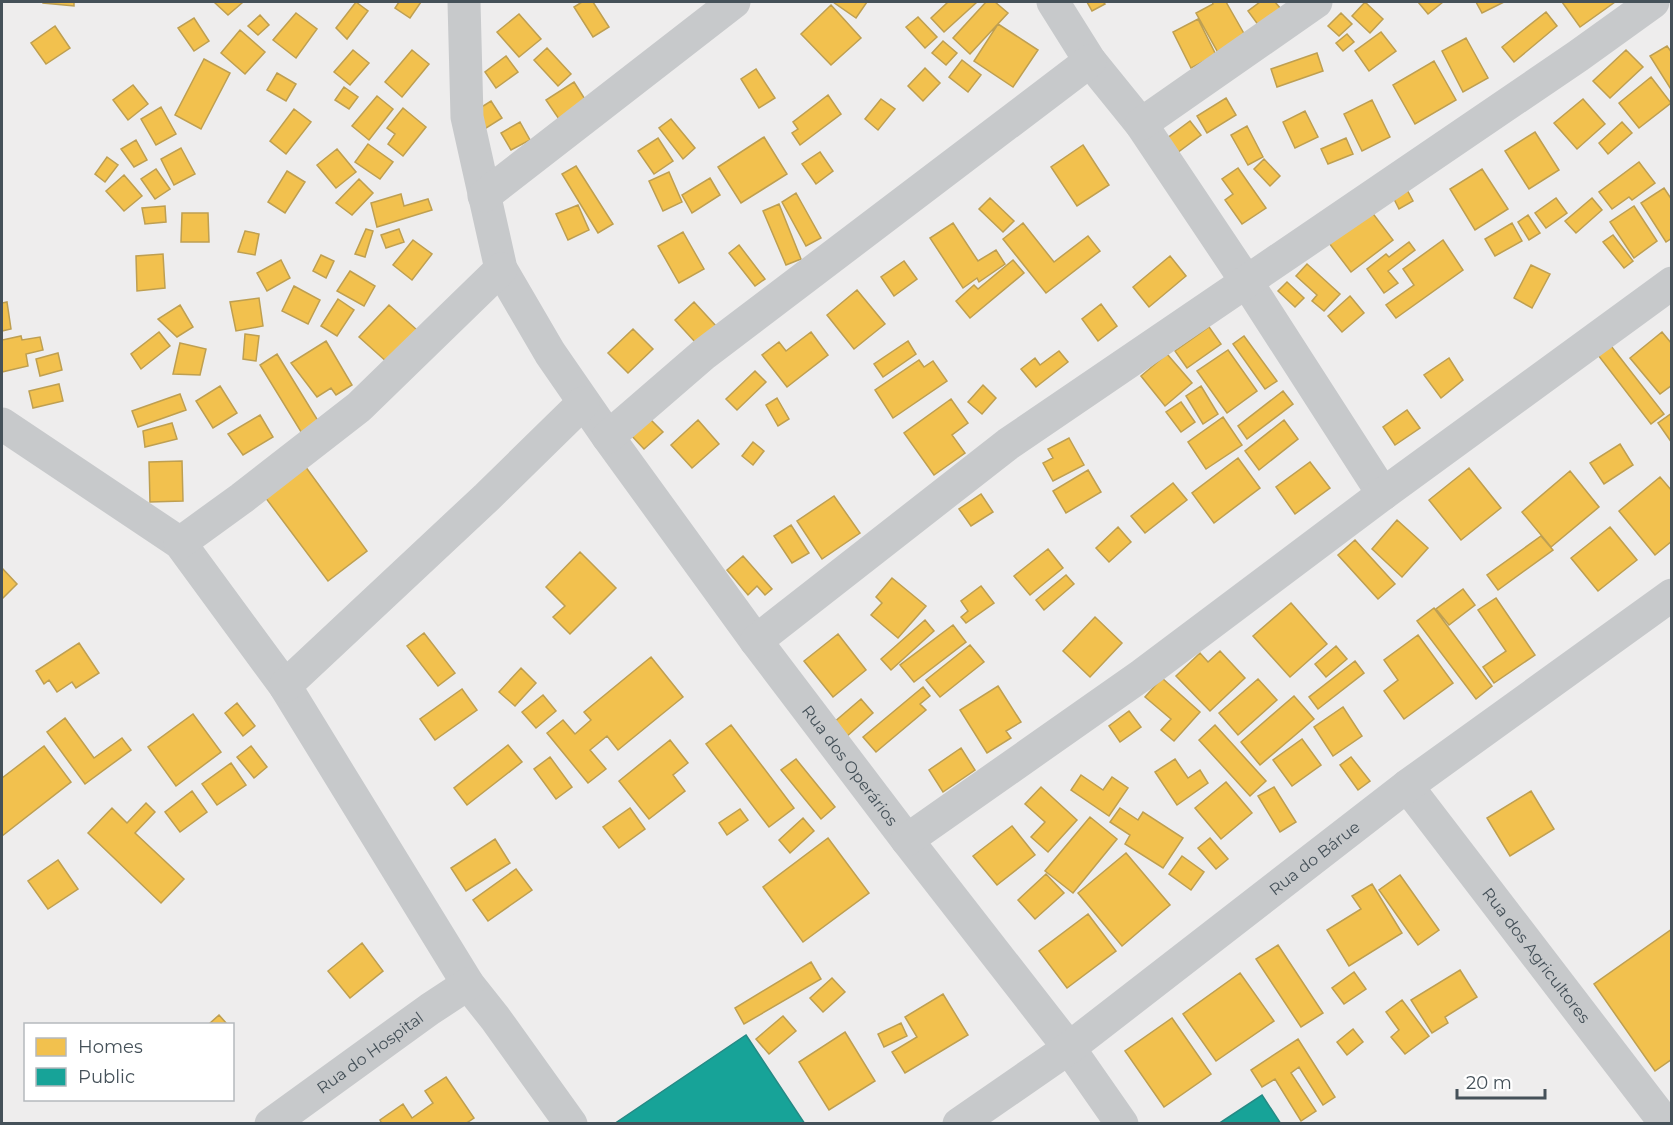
<svg xmlns="http://www.w3.org/2000/svg" width="1673" height="1125" font-family="Montserrat,sans-serif">
<style>
.homes{fill:#f2c14e;stroke:#be9f51;stroke-width:1.5}
.public{fill:#17a398;stroke:#258a85;stroke-width:1.5}
.lines{fill:none;stroke-linecap:round;stroke-linejoin:round}
.minor{stroke:#c7c9cb;stroke-width:33}
.labels{text-anchor:middle;dominant-baseline:central;stroke-width:6;stroke-linejoin:round;paint-order:stroke}
.street-label{font-size:16px;fill:#455159;stroke:#fff}
</style>
<rect width="100%" height="100%" fill="#eeeded"/>
<path class="homes" d="M43,2h31v4l-31,-3z
M214,2h26l2,1 -14,12z
M356,2l12,9 -21,28 -11,-11z
M399,2h22l-11,16 -15,-10z
M582,2h11l16,25 -16,10 -19,-30z
M833,2h34l-11,16z
M948,2h29l-33,30 -13,-14z
M986,2h9l13,11 -38,41 -17,-16z
M1087,2h16l2,2 -13,7z
M1212,2h14l20,35 -25,21 -25,-45 17,-9z
M1260,2h15l6,7 -22,17 -11,-15z
M1365,2l18,17 -13,14 -18,-17z
M1418,2h25l-15,12z
M1476,2h28l-22,11z
M1562,2h53l-35,25z
M831,5l30,33 -30,27 -30,-31z
M1546,12l11,14 -43,36 -12,-15z
M296,13l21,16 -21,29 -23,-18z
M1341,13l11,11 -13,12 -11,-10z
M519,14l22,25 -22,18 -22,-25z
M260,15l9,10 -11,10 -10,-9z
M918,17l19,20 -12,11 -19,-21z
M194,18l15,23 -15,10 -16,-23z
M1198,19l18,36 -25,13 -18,-36z
M998,24l40,26 -25,37 -39,-26z
M55,26l15,22 -24,16 -15,-21z
M240,30l25,22 -20,22 -24,-21z
M1381,32l15,19 -27,20 -14,-20z
M1347,34l7,8 -11,9 -7,-8z
M1466,38l22,40 -25,14 -21,-41z
M943,41l14,12 -11,12 -14,-12z
M1667,46l5,7v38l-22,-35z
M547,48l24,26 -13,12 -24,-26z
M353,50l16,13 -19,22 -16,-13z
M412,50l17,14 -27,33 -17,-15z
M1626,50l17,17 -33,31 -17,-17z
M1317,53l6,18 -46,16 -6,-18z
M506,56l12,16 -22,16 -11,-16z
M204,59l26,14 -29,56 -26,-14z
M962,60l19,15 -13,17 -19,-15z
M1434,61l22,39 -41,24 -22,-39z
M925,68l15,15 -17,18 -15,-15z
M756,69l19,29 -16,10 -18,-29z
M277,73l19,11 -10,17 -19,-11z
M1651,77l20,26 -32,25 -20,-25z
M574,82l14,22 -27,18 -15,-22z
M133,85l15,19 -20,16 -15,-20z
M344,87l14,10 -9,12 -14,-9z
M828,95l13,19 -41,31 -8,-12 6,-4 -5,-7z
M377,96l16,13 -24,31 -17,-14z
M1226,98l10,17 -29,18 -10,-17z
M881,99l14,10 -17,21 -13,-11z
M1583,99l22,25 -28,25 -23,-26z
M1372,100l18,37 -28,14 -18,-37z
M491,101l11,17 -19,12 -11,-17z
M161,107l15,27 -20,11 -15,-26z
M403,108l23,19 -23,29 -15,-12 7,-10 -8,-6z
M294,109l17,13 -25,32 -16,-13z
M1305,111l13,26 -23,11 -12,-26z
M671,119l24,29 -12,11 -24,-31z
M1190,121l11,14 -24,18 -11,-14z
M520,122l10,18 -19,10 -10,-17z
M1622,122l10,11 -24,21 -9,-11z
M1247,126l16,31 -15,8 -17,-30z
M1535,132l24,38 -30,19 -24,-38z
M764,137l23,37 -46,29 -23,-36z
M658,138l15,23 -19,13 -16,-23z
M1346,138l7,16 -25,10 -7,-15z
M136,140l11,20 -13,7 -13,-18z
M368,144l25,18 -13,17 -25,-17z
M1083,145l26,40 -32,21 -26,-39z
M181,148l14,26 -21,11 -13,-26z
M337,149l19,23 -20,16 -19,-23z
M820,152l13,19 -17,13 -14,-20z
M107,157l11,8 -13,17 -10,-8z
M1264,159l16,17 -10,10 -16,-17z
M1639,162l16,21 -23,17 -3,-3 -17,12 -13,-17z
M576,166l37,58 -15,9 -36,-59z
M1238,168l28,40 -24,16 -17,-24 8,-6 -11,-15z
M156,169l14,20 -15,10 -14,-20z
M1482,169l26,40 -33,21 -25,-41z
M287,171l18,11 -20,31 -17,-11z
M669,172l13,30 -19,9 -14,-30z
M124,175l18,21 -18,15 -18,-20z
M710,178l10,17 -28,18 -10,-18z
M359,179l14,14 -21,22 -16,-12z
M1405,186l8,15 -14,8 -8,-16z
M1664,188l8,12v38l-6,4 -25,-39z
M796,193l25,45 -15,8 -24,-44z
M401,194l3,12 24,-7 4,11 -55,17 -6,-24z
M990,198l24,23 -11,11 -24,-23z
M1556,198l11,15 -21,15 -11,-15z
M1592,198l10,12 -26,23 -11,-12z
M779,204l22,55 -15,6 -23,-54z
M578,205l11,25 -21,10 -12,-26z
M165,206l1,16 -21,2 -3,-16z
M1634,206l23,35 -23,17 -24,-36z
M1371,211l22,29 -42,32 -22,-29z
M182,213h26l1,29h-28z
M1528,215l12,18 -11,7 -11,-18z
M953,223l25,38 18,-11 9,14 -26,18 -2,-4 -14,10 -33,-50z
M1023,223l31,39 34,-26 12,15 -54,42 -43,-54z
M1512,223l10,18 -27,15 -10,-17z
M366,229l7,2 -8,26 -10,-3z
M399,229l5,13 -18,6 -5,-13z
M245,231l14,3 -4,21 -17,-3z
M683,232l21,37 -25,14 -21,-37z
M1613,235l20,26 -9,7 -21,-26z
M413,240l19,14 -20,26 -19,-15z
M1443,240l20,30 -67,48 -10,-13 28,-20 -11,-16z
M1409,242l6,8 -27,21 10,12 -14,10 -17,-24 19,-15 3,3z
M739,245l26,34 -10,7 -26,-33z
M163,254l2,34 -28,3 -1,-35z
M321,255l13,6 -8,17 -13,-7z
M1170,256l16,20 -37,31 -16,-20z
M281,260l9,18 -23,13 -10,-18z
M1013,260l11,13 -54,45 -14,-17 18,-16 4,4z
M904,261l13,18 -23,17 -13,-19z
M1307,264l33,30 -16,17 -12,-10 5,-6 -21,-19z
M1531,265l19,9 -18,34 -18,-10z
M350,271l25,15 -11,20 -27,-15z
M1287,282l17,16 -9,9 -17,-16z
M294,286l26,14 -12,24 -26,-13z
M857,290l28,34 -31,25 -27,-34z
M1350,296l14,17 -22,19 -14,-16z
M259,298l4,28 -27,5 -6,-29z
M338,299l16,11 -17,26 -16,-10z
M7,302l4,27 -9,2v-28z
M694,302l22,24 -20,17 -21,-23z
M1101,304l16,22 -19,15 -16,-22z
M180,305l13,22 -16,10 -19,-18z
M389,305l28,25 -29,33 -29,-26z
M1209,327l12,17 -34,24 -12,-17z
M633,329l20,20 -25,24 -20,-20z
M159,332l11,14 -29,23 -10,-15z
M811,332l17,23 -41,32 -25,-32 17,-13 7,9z
M1662,332l10,12v41l-12,9 -30,-36z
M245,334l14,2 -3,25 -13,-2z
M21,336l1,4 18,-3 3,13 -17,4 2,12 -26,6v-32z
M1244,336l33,45 -12,8 -32,-45z
M326,341l26,44 -16,10 -5,-7 -14,9 -26,-34z
M908,341l8,13 -33,23 -9,-13z
M180,343l26,6 -6,26 -27,-1z
M1611,346l53,68 -13,10 -53,-69z
M1228,350l29,41 -30,22 -30,-42z
M1059,351l9,11 -32,25 -15,-18 14,-11 5,7z
M58,353l4,17 -22,6 -4,-17z
M277,354l43,70 -17,11 -43,-70z
M1167,354l25,29 -27,23 -24,-30z
M1449,358l14,22 -22,18 -17,-23z
M919,360l5,7 9,-6 14,20 -54,37 -18,-28z
M755,371l11,11 -29,28 -11,-11z
M59,384l4,17 -30,7 -4,-17z
M983,385l13,13 -14,16 -14,-12z
M220,386l17,27 -24,15 -17,-27z
M1201,386l17,28 -15,10 -17,-28z
M1283,391l10,13 -46,35 -9,-13z
M180,394l6,16 -48,17 -6,-16z
M777,398l12,21 -11,7 -12,-21z
M951,399l17,24 -16,12 13,18 -31,22 -30,-42z
M1181,402l14,20 -14,10 -15,-20z
M1407,410l13,18 -25,17 -12,-18z
M1672,413v30l-14,-20z
M260,415l13,22 -30,18 -15,-21z
M648,417l15,15 -19,17 -14,-15z
M1223,417l19,28 -36,24 -18,-27z
M698,420l21,24 -27,24 -21,-23z
M1284,420l14,19 -39,31 -14,-19z
M172,423l5,16 -32,8 -2,-16z
M1069,438l15,27 -31,16 -10,-18 10,-5 -5,-9z
M753,442l11,9 -11,14 -11,-9z
M1620,444l13,21 -29,19 -14,-21z
M1238,458l22,30 -46,35 -22,-30z
M182,461l1,40 -33,1 -1,-40z
M1310,462l20,26 -35,26 -19,-27z
M305,466l62,85 -39,30 -63,-84z
M1469,468l32,40 -40,32 -32,-40z
M1088,470l13,22 -35,21 -13,-22z
M1570,471l29,36 -48,40 -29,-35z
M1660,477l12,14v50l-17,14 -36,-44z
M1173,483l14,17 -42,33 -14,-17z
M981,494l12,18 -22,14 -12,-17z
M834,496l26,37 -38,26 -25,-38z
M1397,520l31,28 -26,29 -30,-28z
M791,525l18,28 -17,10 -18,-27z
M1118,527l13,15 -22,20 -13,-14z
M1610,527l27,33 -39,31 -27,-33z
M1541,536l12,14 -55,40 -11,-15z
M1355,540l40,44 -17,15 -40,-44z
M1048,549l15,19 -33,27 -16,-19z
M580,552l36,36 -46,46 -17,-17 12,-11 -19,-19z
M743,556l29,33 -7,6 -8,-9 -9,9 -21,-25z
M2,568l15,16 -15,15z
M1066,575l8,9 -30,26 -8,-10z
M892,578l34,28 -28,32 -27,-23 11,-12 -6,-6z
M981,586l13,17 -28,20 -5,-6 7,-6 -7,-10z
M1463,589l12,16 -26,20 -13,-16z
M1496,598l39,57 -41,28 -11,-16 23,-16 -28,-41z
M1291,603l36,41 -37,33 -37,-41z
M1434,608l58,78 -16,13 -59,-78z
M1095,617l27,26 -32,34 -27,-26z
M925,620l9,11 -43,39 -10,-11z
M953,625l13,17 -52,40 -14,-17z
M424,633l31,40 -17,13 -31,-40z
M838,634l28,36 -33,27 -29,-36z
M1418,635l35,48 -49,36 -20,-28 14,-11 -14,-20z
M79,643l20,30 -23,15 -4,-6 -15,10 -8,-12 -5,4 -8,-13z
M970,645l14,17 -44,35 -14,-17z
M1336,646l11,13 -21,18 -11,-13z
M1220,651l25,27 -35,33 -34,-35 24,-23 8,9z
M651,657l32,40 -65,53 -11,-14 -17,14 16,19 -18,14 -41,-50 16,-13 12,14 16,-14 -7,-8z
M1355,661l9,12 -46,36 -9,-12z
M521,668l15,15 -21,23 -16,-14z
M1162,678l38,34 -26,29 -13,-11 10,-11 -26,-22z
M1258,679l19,21 -39,35 -19,-22z
M998,686l23,36 -15,9 5,7 -24,15 -27,-43z
M923,687l7,9 -10,8 6,6 -50,42 -13,-15z
M462,689l15,21 -42,30 -15,-21z
M543,695l13,16 -20,17 -14,-16z
M1294,696l20,23 -54,46 -19,-23z
M861,699l12,14 -28,25 -12,-15z
M237,703l18,23 -12,10 -18,-23z
M1343,707l19,29 -29,20 -19,-29z
M1129,711l12,16 -21,15 -11,-16z
M193,714l28,38 -45,34 -28,-39z
M65,718l29,40 28,-20 9,12 -46,34 -38,-52z
M731,725l63,83 -25,19 -63,-83z
M1215,725l51,56 -16,15 -51,-56z
M1302,739l19,26 -29,21 -19,-26z
M670,740l18,23 -15,12 12,16 -36,28 -30,-38z
M508,745l14,17 -55,43 -13,-17z
M44,746l27,36 -69,54v-58z
M251,746l16,21 -13,11 -17,-21z
M961,748l14,22 -32,22 -14,-22z
M550,757l22,30 -16,12 -22,-30z
M1351,757l19,24 -12,9 -18,-25z
M796,759l39,48 -14,12 -40,-49z
M1175,759l13,19 12,-8 8,13 -31,22 -22,-33z
M231,763l15,22 -29,20 -15,-21z
M1081,775l22,15 9,-13 16,11 -19,28 -38,-26z
M1226,782l26,31 -31,26 -26,-31z
M1041,787l36,33 -29,32 -17,-15 14,-15 -20,-18z
M1274,787l22,35 -16,10 -22,-36z
M192,791l15,21 -27,20 -15,-20z
M1531,791l23,38 -44,27 -23,-38z
M146,803l9,9 -20,21 49,46 -23,24 -73,-70 24,-25 15,15z
M630,808l15,21 -26,19 -16,-21z
M1120,808l18,12 5,-8 40,26 -20,30 -38,-24 5,-9 -20,-13z
M740,809l8,11 -21,15 -8,-12z
M1090,817l27,22 -44,54 -28,-22z
M803,818l11,13 -24,22 -11,-13z
M1012,826l23,29 -38,30 -24,-29z
M828,838l41,55 -66,49 -40,-55z
M1210,838l18,21 -12,10 -18,-21z
M495,839l15,24 -44,28 -15,-23z
M1126,853l44,52 -48,41 -44,-53z
M1182,856l22,16 -13,18 -22,-16z
M58,860l20,29 -30,20 -20,-28z
M516,869l16,21 -44,31 -15,-21z
M1046,874l18,19 -29,26 -17,-19z
M1400,875l39,55 -21,15 -39,-55z
M1372,884l30,49 -53,33 -22,-36 34,-21 -9,-13z
M1088,914l28,37 -49,37 -28,-37z
M1672,929v130l-17,12 -61,-87z
M362,943l21,28 -33,27 -22,-27z
M1278,945l45,68 -22,14 -45,-68z
M811,962l10,17 -77,45 -9,-16z
M1460,970l17,27 -32,20 3,6 -16,10 -21,-33z
M1354,972l12,17 -22,15 -12,-16z
M1240,973l34,48 -58,40 -33,-47z
M832,978l13,14 -22,20 -13,-14z
M943,994l25,41 -63,38 -13,-21 25,-15 -12,-20z
M1402,1000l27,36 -24,18 -14,-17 8,-7 -13,-18z
M219,1015l8,9h-18z
M783,1016l13,15 -27,23 -13,-15z
M1172,1018l39,56 -47,33 -39,-56z
M901,1023l6,13 -23,11 -6,-13z
M1353,1029l10,13 -16,13 -10,-13z
M845,1032l30,49 -46,29 -30,-48z
M1298,1039l37,58 -12,8 -24,-38 -8,6 25,38 -15,10 -26,-42 -13,8 -11,-17z
M446,1077l28,41 -9,6h-83l-2,-4 23,-16 9,14 21,-15 -8,-12z"/>
<path class="public" d="M746,1035l59,89h-191z
M1262,1095l19,29h-63z"/>
<g class="lines">
<g class="minor">
<path id="s1" d="M464,2l3,115 34,152 49,84 58,84 148,204 151,199 162,208 53,76"/>
<path d="M1053,2l37,59 51,63 105,157 137,213"/>
<path d="M1141,124l175,-122"/>
<path d="M484,196l250,-194"/>
<path d="M2,424l178,119 105,143 183,298 27,34 76,106"/>
<path d="M608,437l96,-83 386,-293"/>
<path d="M180,543l62,-45 117,-91 142,-138"/>
<path d="M756,641l252,-197 570,-388 75,-54"/>
<path d="M285,686l202,-189 96,-94"/>
<path id="s2" d="M1407,786l259,338"/>
<path d="M907,840l235,-165 241,-181 289,-211"/>
<path id="s3" d="M271,1124l159,-115 38,-25"/>
<path id="s4" d="M959,1124l110,-76 338,-262 265,-191"/>
</g>
</g>
<g class="labels">
<g class="street-label">
<text stroke="none"><textPath href="#s1" startOffset="878">Rua dos Operários</textPath></text>
<text stroke="none"><textPath href="#s4" startOffset="444">Rua do Bárue</textPath></text>
<text stroke="none"><textPath href="#s2" startOffset="213">Rua dos Agricultores</textPath></text>
<text stroke="none"><textPath href="#s3" startOffset="122">Rua do Hospital</textPath></text>
</g>
</g>
<rect width="1673" height="1125" fill="none" stroke="#455159" stroke-width="6"/>
<rect x="24" y="1023" width="210" height="78" fill="#ffffff" stroke="#b5b9bd" stroke-width="1.5"/>
<rect x="36" y="1038" width="30" height="18" fill="#f2c14e" stroke="#b5b9bd" stroke-width="1.5"/>
<text x="78" y="1053" font-size="18" fill="#455159">Homes</text>
<rect x="36" y="1068" width="30" height="18" fill="#17a398" stroke="#b5b9bd" stroke-width="1.5"/>
<text x="78" y="1083" font-size="18" fill="#455159">Public</text>
<path d="M1457 1089v9h88v-9" fill="none" stroke="#455159" stroke-width="3"/>
<text x="1466" y="1089" font-size="18" fill="#455159" stroke="#ffffff" stroke-width="4.5" paint-order="stroke">20 m</text>
</svg>
